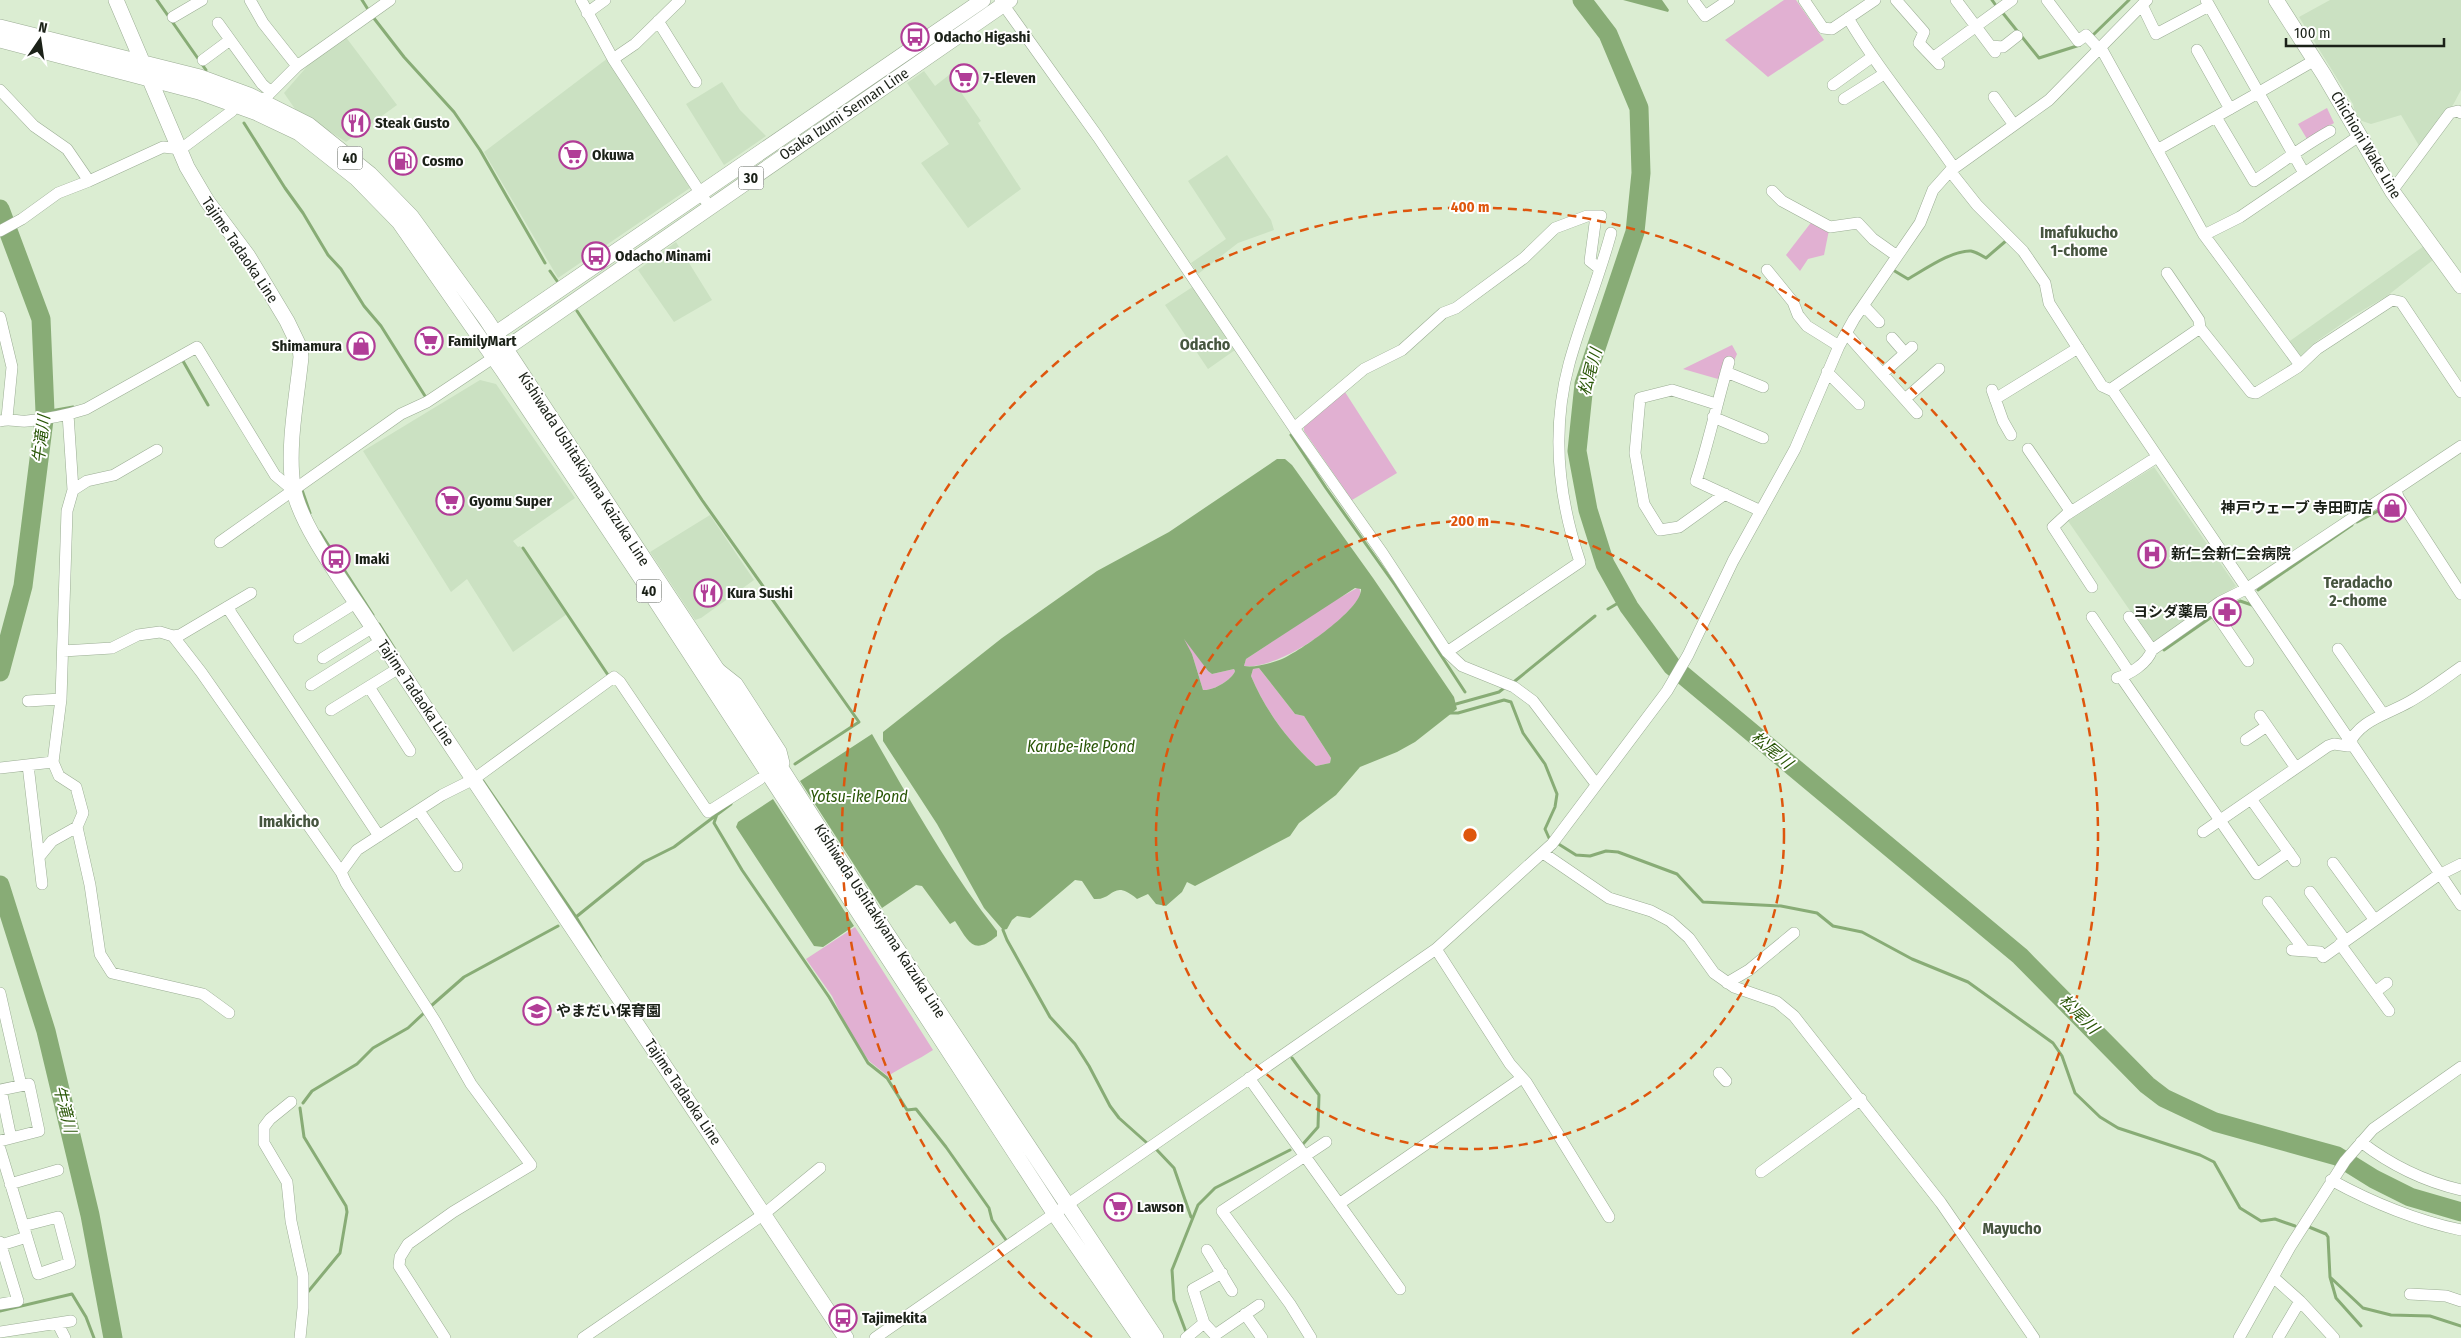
<svg xmlns="http://www.w3.org/2000/svg" width="2461" height="1338" font-family="'Fira Sans Condensed','Noto Sans JP',sans-serif">
<style>
.built{fill:#cbe1c2}
.green{fill:#e1b0d2}
.water{fill:#88ac76;fill-rule:evenodd}
.lines{fill:none;stroke-linecap:round;stroke-linejoin:round}
.stream{stroke:#88ac76;stroke-width:3}
.river{stroke:#88ac76;stroke-width:19}
.minor-casing{stroke:#9bad94;stroke-width:12}
.major-casing{stroke:#9bad94;stroke-width:16}
.minor{stroke:#fff;stroke-width:11}
.major{stroke:#fff;stroke-width:15}
.ring{fill:none;stroke:#de560d;stroke-width:2.5;stroke-dasharray:9 6}
.labels{text-anchor:middle;dominant-baseline:central;stroke-width:4;stroke-linejoin:round;paint-order:stroke}
.shield{fill:#fff;stroke:#5f645d;stroke-width:1}
.shield-label{font-size:14px;font-weight:bold;fill:#1b2118}
.poi-label{font-size:15px;font-weight:bold;fill:#1b2118;stroke:#fff;text-anchor:start}
.street-label{font-size:15px;fill:#1b2118;stroke:#fff}
.neighbourhood-label{font-size:16px;font-weight:bold;fill:#46553f;stroke:#fff}
.water-label{font-size:16px;font-style:italic;fill:#295606;stroke:#fff}
.centre{fill:#de560d;stroke:#fff;stroke-width:2.5}
.ring-label{font-size:15px;text-anchor:middle;font-weight:bold;fill:#de560d;stroke:#fff;stroke-width:4;stroke-linejoin:round;paint-order:stroke}
</style>
<rect width="100%" height="100%" fill="#dbedd2"/>
<path class="built" d="M2330,0h131v90l-8,15 -11,11 -21,33 -20,-34 -30,9 -15,-5 -3,-15 -54,-87z
M345,36l52,69 -51,37 -51,-33 -11,-16 32,-37z
M608,58l14,18 68,112 -132,90 -74,-126z
M924,71l11,15 14,-11 32,46 -3,2 43,66 -53,39 -47,-65 28,-19 -42,-61z
M722,82l18,28 26,26 -42,29 -38,-61z
M1227,155l44,65 3,10 -36,13 -40,31 -7,-11 35,-24 -38,-58z
M676,242l36,58 -38,22 -36,-52z
M2424,246l9,14 -46,36 -34,20 -36,25 -18,17 -12,-15z
M1194,286l41,64 -27,19 -43,-64z
M480,380l16,4 79,114 -62,43 5,6 2,-1 47,68 -54,38 -46,-73 -16,13 -88,-141z
M2154,467l82,119 -81,56 -4,-1 -83,-120z
M710,515l44,65 -53,38 -6,2 -45,-68z"/>
<path class="green" d="M1784,0h12l28,40 -56,37 -43,-37z
M2327,108l7,15 -27,16 -9,-15z
M1813,220l16,10 -5,25 -16,4 -8,12 -14,-16z
M1732,345l5,9 -3,7 -16,18 -35,-10z
M1345,392l52,81 -45,27 -48,-69v-6z
M1359,587l2,7c-15,29 -83,76 -117,72l2,-7 84,-56z
M1186,639l22,32 4,3 22,-5 1,2c-3,9 -22,20 -32,19l-11,-36 -9,-13z
M1259,668l36,46 9,2 27,42 -1,5 -14,3c-27,-24 -51,-56 -65,-90l2,-7z
M855,927l78,123c-15,10 -30,16 -45,26l-19,-15 -19,-28 -18,-37 -26,-37z"/>
<path class="water" d="M1623,0h39l7,10 -1,2z
M1277,459h8l7,6 81,113 81,119 3,12 -42,33 -18,10 -37,15 -24,28 -37,28 -9,13 -95,50 -8,-4 -5,10 -16,14 -10,-2 -8,-10 -11,5c-25,-21 -23,2 -43,0l-12,-18 -7,-1 -41,35 -4,3 -13,-2 -5,4 -5,9 -4,1 -19,-22 -47,-84 -54,-83v-9l119,-94 95,-67 72,-39zM1355,588l6,1c1,20 -61,62 -79,70 -10,4 -28,9 -38,7l2,-7zM1184,639l24,32 4,3 22,-5 1,2c-3,9 -22,20 -32,19l-11,-36zM1259,668l36,46 9,2 27,42 -1,5 -14,3c-27,-24 -51,-56 -65,-90l2,-7z
M872,734c39,68 77,136 125,197v5c-24,20 -28,6 -42,-15l-5,3 -28,-38 -6,-1 -34,23 -82,-127z
M773,799l81,127 -31,21 -9,-1 -78,-119 2,-5z"/>
<g class="lines">
<path class="stream" d="M157,0l49,70
M362,0l7,11
M1992,0l5,7
M2002,12l37,46 41,-13
M373,17l31,40 50,55 26,38 65,113
M2092,36l37,-36
M244,123l41,65 18,25 25,42 13,14 23,37 17,20 44,70
M1893,270l15,9c16,-9 44,-29 63,-28 5,1 10,4 15,7l21,-18
M550,271l7,10
M577,311l125,189 157,222 -64,42
M183,361l25,44
M45,412l28,-5
M1291,435l35,53 69,97 70,107
M302,490l8,23
M2357,522l40,-21
M320,532l53,83
M523,548l85,127
M2258,590l94,-65
M1608,609l17,-10
M2218,613l22,-12 12,4
M379,624l17,27
M2164,650l49,-34
M1515,681l80,-65
M1456,704l43,-12 5,-4
M1450,713h8l46,-13 7,2 12,31 22,31 12,30 -2,13 -10,22 4,9 27,17 14,1 16,-5 12,1 59,22 26,28 78,4 36,7 16,13 29,6 50,27 56,23 85,61 9,13 13,37 25,24 18,11 82,27 14,7 26,46 21,13 14,-2 20,7
M483,781l93,136 24,40
M717,814l-3,9 28,47 87,127 39,66 19,15 20,32 9,-1 30,38 43,61 3,12 14,20
M576,917l68,-55 30,-15 57,-43
M1003,930l4,10 43,77 25,27 14,22 21,40 9,12 28,25
M431,1006l33,-29 94,-51
M1292,1058l27,37 -1,32 -15,17
M303,1103l9,-12 45,-27 16,-16 35,-20 16,-15
M300,1108l4,29 42,69 1,6 -7,41 -33,40
M1156,1149l18,19 17,49
M2309,1227l17,7 2,3 2,40 6,21 25,28
M2330,1277l33,31 28,7 39,1 31,10
M0,1311l72,-17 14,23 8,21
M1186,1332l-12,-32 -2,-30 26,-65 17,-17 75,-38"/>
<path class="river" d="M1582,0l26,34 31,74 2,65 -6,59 -51,152 -7,67 11,59 17,54 24,43 43,59 348,290 127,129 17,13 51,24 122,34 37,23 36,18 51,15
M0,209l41,110 4,93 -22,174 -23,86
M0,885l46,146 44,184 23,123"/>
<g class="minor-casing">
<path id="minor" d="M250,0l13,23 34,43
M581,0l32,59 92,141
M1000,0l98,137 196,291 89,126 64,98 15,14 52,21 19,14 63,83
M1693,0l12,16 24,-16
M1804,0l19,28 9,1 43,-29
M1896,0l28,32 -5,11 20,21
M1956,0l39,52
M2047,0l31,41 8,-6 14,15
M2206,0l98,173
M2142,5l14,29 53,-28
M587,13l18,-13
M173,17l29,-17
M1848,18c32,54 71,99 106,150
M658,21l38,61
M218,23l44,61 9,8
M1991,46l12,1 14,-11
M2101,48l103,187 96,130
M2197,50l33,59
M1934,57l78,-57
M613,59l22,-15 45,-44
M203,60l27,-20
M1833,85l39,-28
M0,90l34,36 33,23 22,32 74,-34 18,2 51,-38
M2263,90l52,-30
M1994,97l20,28
M1844,99l40,-25
M259,108l3,-7 35,-35 93,-66
M2216,117l38,64c26,-17 49,-35 76,-50
M2157,150l101,-57
M1950,171l27,34 46,46 22,32 4,20 53,83 11,5 348,514
M1772,191l10,10 48,26 28,-4 15,16 24,17
M2392,191l58,-78 8,-2 3,2
M1596,216l-6,45 10,8
M0,231l22,-12 36,-26 31,-12
M2204,235l36,-18 119,-81
M1767,270l26,32 5,13 9,11 32,20
M2167,273l32,47 1,8
M1864,306l15,16
M0,317l12,50 -5,51
M1846,333l71,80
M1892,338l13,15
M1729,362c-12,40 -20,80 -33,119l65,30
M1726,372l37,15
M1827,372l32,32
M1883,373l29,-26
M1992,390l11,31 8,14
M2113,391l1,-4 86,-59 51,64 5,1 42,-26 19,-18 75,-49 9,2 60,90
M1905,399l34,-30
M1995,399l83,-51
M1716,404l-44,-14 -32,8 -5,55 9,51 16,26 19,-3 46,-33
M68,414l5,76
M1713,417l50,21
M0,421c10,-3 18,1 27,0 20,-2 40,-6 59,-12l111,-62 78,128 19,16
M1294,428l70,-59 38,-19 41,-37 13,-5 68,-50 31,-30 32,-12h14
M2028,449l43,63
M157,450l-43,25 -27,6 -14,9 -6,21 -6,188 -8,63 6,14 17,11 7,26 -6,14 13,58 10,69 12,19 91,21 26,19
M2396,489l2,8 63,97
M220,542l181,-128 26,-12 66,-44
M2092,587l-39,-60 13,-12 91,-58
M227,607l152,229
M2212,608l36,53
M2092,617l37,55
M2129,617l23,33
M173,636l7,-1 71,-42
M299,638l58,-36
M2338,649l45,65
M63,651l49,-3 26,-13 22,-3 13,4 28,36 140,200 5,11 89,138 36,63 60,81 -78,47 -45,32 -8,13 -1,9 46,72
M1447,652l133,-90c-22,-65 -29,-131 -11,-198 12,-44 30,-86 42,-131
M323,658l50,-31
M718,668l19,15 44,68 3,12
M2121,677l136,197 32,-22
M2117,678c13,-4 30,-14 35,-28l68,-48 26,-13 215,-143
M311,685l70,-44
M369,687l41,64
M28,701l33,-2
M331,710l68,-42
M2260,716l36,52
M2246,740l21,-14
M28,765l14,119
M0,768l53,-6
M2251,799l44,62
M419,811l38,55
M2203,832l125,-86 6,-2 14,2c11,-26 38,-31 61,-44 18,-10 35,-23 52,-35
M1543,853l66,45 42,13 19,10 19,17 25,35 20,14 43,15 17,14 147,187 93,135
M39,857l13,-16 25,-14
M2333,863l41,56
M341,872l16,-22 85,-55 32,-16 140,-102 6,5 88,130 52,-33
M2310,892l35,48
M2268,902l37,49
M2340,944l49,67
M1436,949l74,115 16,18 83,135
M2292,950l28,2 3,5 114,-81 24,-12
M1727,983l22,-13 45,-37
M2375,992l12,-9
M0,993l21,92
M1719,1073l7,8
M1249,1078l151,211
M0,1090l29,-6 10,47 -39,10
M1,1090l10,48
M291,1102l-21,17 -6,8v16l23,39 4,39 12,55v32l-3,30
M2361,1142c31,24 62,39 100,48
M0,1149l38,125 32,-11 -12,-46 -35,9
M1761,1172l100,-73
M2331,1180c42,23 83,40 130,50
M10,1184l48,-14
M1339,1204l183,-126
M0,1242l18,59 -18,3
M1,1245l26,-8
M1207,1250l25,41
M2273,1277l27,24 34,37
M2410,1294l36,2 15,5
M1245,1314l17,24
M1204,1323l11,12 44,-30
M58,1324l7,14
M0,1332l71,-11
M583,1338l181,-124 56,-46
M875,1338l561,-389 116,-105 115,-153 21,-36 45,-94 62,-112 44,-103 15,-27 66,-96 13,-33 17,-19 99,-71 98,-100
M1186,1338l18,-15 -11,-34 29,-16
M1311,1338l-21,-34 -68,-93 104,-69
M2239,1338l51,-91 55,-86 28,-32 88,-62
M2278,1338l22,-37"/>
</g>
<g class="major-casing">
<path id="major" d="M116,0l71,167 20,34 41,55 39,65 13,27 1,9c-4,40 -14,90 -8,129 7,44 64,114 88,155l465,697
M2276,0l48,75 68,116 69,95
M0,27l200,50 49,18 60,30 61,49 41,42 75,103 263,399 137,214 270,406
M0,40l199,52 58,21 42,20 57,45 43,44 104,149 136,204 415,638 86,125
M495,334l488,-334
M498,354l512,-354"/>
</g>
<use href="#minor" class="minor"/>
<use href="#major" class="major"/>
</g>
<g class="ring">
<circle cx="1470" cy="835" r="314"/>
<path d="M1092 1337A628 628 0 1 1 1848 1337"/>
</g>
<defs>
<g id="bus-ring" transform="scale(1.4375)"><circle r="9.5" fill="#fff" stroke="#b13d97" stroke-width="1.5"/><path d="M-5-6H5V4H4V6H2V4H-2V6H-4V4H-5ZM-3.5-4V0h7V-4ZM-3.5 1.2v1.5H-2V1.2ZM2 1.2v1.5H3.5V1.2Z" fill="#b13d97"/></g>
<g id="supermarket-ring" transform="scale(1.4375)"><circle r="9.5" fill="#fff" stroke="#b13d97" stroke-width="1.5"/><path d="M-6-5.5h2.5l.6 2H6L4.5 2H-2.5L-4.4-4H-6ZM-1.5 3.2a1.3 1.3 0 1 0 .1 0ZM3 3.2a1.3 1.3 0 1 0 .1 0Z" fill="#b13d97"/></g>
<g id="restaurant-ring" transform="scale(1.4375)"><circle r="9.5" fill="#fff" stroke="#b13d97" stroke-width="1.5"/><path d="M-5-6h1v4h1v-4h1v4h1v-4h1v5L-1.5 .5V6h-2V.5L-5-1ZM5-6V6H3V1.5H1.5Q1.5-4 5-6Z" fill="#b13d97"/></g>
<g id="fuel-ring" transform="scale(1.4375)"><circle r="9.5" fill="#fff" stroke="#b13d97" stroke-width="1.5"/><path d="M-5.5-6h7V0h2V4h1.3V-2.5L3-4.5l.8-.8L6-3V5H2.5V1h-1V6h-7ZM-4.2-4.7v3.2H.2V-4.7Z" fill="#b13d97"/></g>
<g id="shop-ring" transform="scale(1.4375)"><circle r="9.5" fill="#fff" stroke="#b13d97" stroke-width="1.5"/><path d="M-5-2.5h2.3a2.7 3.5 0 0 1 5.4 0H5L5.5 6h-11ZM-1.5-2.5h3a1.5 2.3 0 0 0-3 0Z" fill="#b13d97"/></g>
<g id="hospital-ring" transform="scale(1.4375)"><circle r="9.5" fill="#fff" stroke="#b13d97" stroke-width="1.5"/><path d="M-5-5h3v3.5h4V-5h3V5h-3V1.5h-4V5h-3Z" fill="#b13d97"/></g>
<g id="pharmacy-ring" transform="scale(1.4375)"><circle r="9.5" fill="#fff" stroke="#b13d97" stroke-width="1.5"/><path d="M-2-6h4v4h4v4h-4v4h-4v-4h-4v-4h4Z" fill="#b13d97"/></g>
<g id="school-ring" transform="scale(1.4375)"><circle r="9.5" fill="#fff" stroke="#b13d97" stroke-width="1.5"/><path d="M0-5L7-2L0 1L-7-2ZM-4 1L0 2.5L4 1V4Q0 6-4 4Z" fill="#b13d97"/></g>
</defs>
<g fill-rule="evenodd">
<use href="#bus-ring" x="915" y="37"/>
<use href="#supermarket-ring" x="964" y="78"/>
<use href="#restaurant-ring" x="356" y="123"/>
<use href="#supermarket-ring" x="573" y="155"/>
<use href="#fuel-ring" x="403" y="161"/>
<use href="#bus-ring" x="596" y="256"/>
<use href="#supermarket-ring" x="429" y="341"/>
<use href="#shop-ring" x="361" y="346"/>
<use href="#supermarket-ring" x="450" y="501"/>
<use href="#shop-ring" x="2392" y="508"/>
<use href="#hospital-ring" x="2152" y="554"/>
<use href="#bus-ring" x="336" y="559"/>
<use href="#restaurant-ring" x="708" y="593"/>
<use href="#pharmacy-ring" x="2227" y="612"/>
<use href="#school-ring" x="537" y="1011"/>
<use href="#supermarket-ring" x="1118" y="1207"/>
<use href="#bus-ring" x="843" y="1318"/>
</g>
<g class="labels">
<g class="shield">
<rect x="337.5" y="146.5" width="25" height="23" rx="4"/>
<rect x="738.5" y="166.5" width="25" height="23" rx="4"/>
<rect x="636.5" y="579.5" width="25" height="23" rx="4"/>
</g>
<g class="shield-label">
<text x="350" y="158">40</text>
<text x="751" y="178">30</text>
<text x="649" y="591">40</text>
</g>
<g class="poi-label">
<text x="934" y="37">Odacho Higashi</text>
<text x="983" y="78">7-Eleven</text>
<text x="375" y="123">Steak Gusto</text>
<text x="592" y="155">Okuwa</text>
<text x="422" y="161">Cosmo</text>
<text x="615" y="256">Odacho Minami</text>
<text x="448" y="341">FamilyMart</text>
<text x="342" y="346" text-anchor="end">Shimamura</text>
<text x="469" y="501">Gyomu Super</text>
<text x="2373" y="508" text-anchor="end">神戸ウェーブ 寺田町店</text>
<text x="2171" y="554">新仁会新仁会病院</text>
<text x="355" y="559">Imaki</text>
<text x="727" y="593">Kura Sushi</text>
<text x="2208" y="612" text-anchor="end">ヨシダ薬局</text>
<text x="556" y="1011">やまだい保育園</text>
<text x="1137" y="1207">Lawson</text>
<text x="862" y="1318">Tajimekita</text>
</g>
<g class="street-label">
<text transform="translate(844 114) rotate(-34)">Osaka Izumi Sennan Line</text>
<text transform="translate(2366 145) rotate(59)">Chichioni Wake Line</text>
<text transform="translate(240 250) rotate(56)">Tajime Tadaoka Line</text>
<text transform="translate(584 469) rotate(57)">Kishiwada Ushitakiyama Kaizuka Line</text>
<text transform="translate(416 693) rotate(56)">Tajime Tadaoka Line</text>
<text transform="translate(880 921) rotate(57)">Kishiwada Ushitakiyama Kaizuka Line</text>
<text transform="translate(683 1092) rotate(56)">Tajime Tadaoka Line</text>
</g>
<g class="neighbourhood-label">
<text x="2079" y="232">Imafukucho<tspan x="2079" dy="18">1-chome</tspan></text>
<text x="1205" y="344">Odacho</text>
<text x="2358" y="582">Teradacho<tspan x="2358" dy="18">2-chome</tspan></text>
<text x="289" y="821">Imakicho</text>
<text x="2012" y="1228">Mayucho</text>
</g>
<g class="water-label">
<text transform="translate(1590 372) rotate(-75)">松尾川</text>
<text transform="translate(41 439) rotate(-83)">牛滝川</text>
<text x="1081" y="746">Karube-ike Pond</text>
<text transform="translate(1772 750) rotate(40)">松尾川</text>
<text x="859" y="796">Yotsu-ike Pond</text>
<text transform="translate(2079 1014) rotate(45)">松尾川</text>
<text transform="translate(65 1109) rotate(76)">牛滝川</text>
</g>
</g>
<circle cx="1470" cy="835" r="8" class="centre"/>
<g class="ring-label">
<text x="1470" y="212">400 m</text>
<text x="1470" y="526">200 m</text>
</g>
<g transform="translate(40 40) rotate(13)" stroke="#ffffff" stroke-width="4" paint-order="stroke">
<path d="M0-4L9 19L0 12L-9 19Z" fill="#1b2118"/>
<text y="-8" font-size="14" font-weight="bold" text-anchor="middle" fill="#1b2118">N</text>
</g>
<path d="M2286 38v8h158v-8" fill="none" stroke="#1b2118" stroke-width="2.5"/>
<text x="2294" y="38" font-size="15" fill="#1b2118" stroke="#ffffff" stroke-width="4" paint-order="stroke">100 m</text>
</svg>
